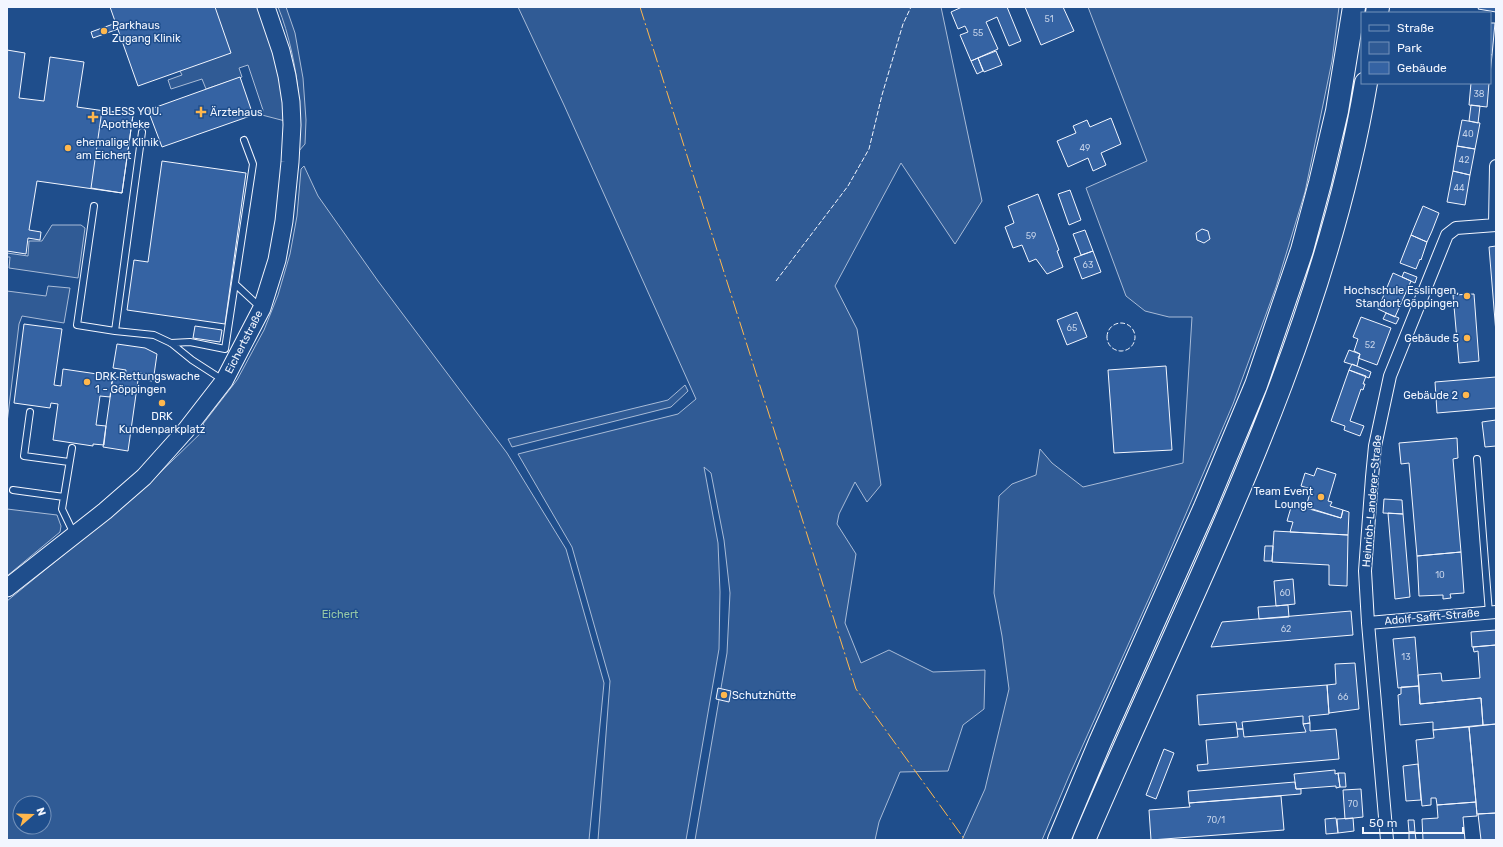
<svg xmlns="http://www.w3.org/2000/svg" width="1503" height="847" font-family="Rubik,sans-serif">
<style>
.green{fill:#305b95;stroke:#a8bbd7;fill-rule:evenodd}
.building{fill:#3563a3;stroke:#f2f6ff}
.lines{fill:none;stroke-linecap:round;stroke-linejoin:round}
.lane-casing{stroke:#f2f6ff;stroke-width:8}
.street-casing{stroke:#f2f6ff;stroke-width:14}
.secondary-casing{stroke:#f2f6ff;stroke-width:19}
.highway-casing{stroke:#f2f6ff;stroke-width:24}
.lane{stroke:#1f4e8c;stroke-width:6}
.street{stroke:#1f4e8c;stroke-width:12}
.secondary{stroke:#1f4e8c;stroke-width:17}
.highway{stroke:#1f4e8c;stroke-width:22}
.fence{stroke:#f2f6ff;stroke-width:1;stroke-dasharray:5 2;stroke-linecap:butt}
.power{stroke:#ffb74d;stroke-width:1;stroke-dasharray:14 3 2 3;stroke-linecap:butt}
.poi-dot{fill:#ffb74d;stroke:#1f4e8c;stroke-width:1.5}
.labels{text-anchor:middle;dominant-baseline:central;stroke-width:3;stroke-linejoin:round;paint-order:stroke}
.number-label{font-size:9px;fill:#c3d1e8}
.poi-label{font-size:11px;fill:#f2f6ff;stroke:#1f4e8c;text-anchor:start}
.street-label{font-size:11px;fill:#f2f6ff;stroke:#1f4e8c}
.park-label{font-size:11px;fill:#97c8a6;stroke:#1f4e8c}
</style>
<rect width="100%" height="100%" fill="#1f4e8c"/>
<path class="green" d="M215,7h42c16,37 25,73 28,114l-23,-6 1,-5 -15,-45 -9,3 3,9 -36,12 -4,-10 -31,10 -3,-9 14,-5 -2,-4z
M278,7h8l9,26 8,45 3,42 -1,24 -7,8c1,-17 1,-35 1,-52 -2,-28 -10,-67 -21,-93z
M518,7h423l41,194 -27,43 -54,-81 -66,123 22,43 24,156 -14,17 -12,-20 -16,32 -2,10 19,30 -11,69 16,40 28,-13 44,22 52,-2 -1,39 -21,16 -15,46 -48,1 -21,50 -4,18h-180l32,-187 3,-60 -6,-53 -13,-67 -7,-6 14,76 2,49 -1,57 -33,191h-88l12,-159 -38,-134 -54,-93 160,-40 18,-15 -132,-294z
M1088,7h251l-7,54 -27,131 -29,95 -43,117 -69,161 -95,211 -27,64h-80l23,-51 24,-100 -7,-53 -8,-43 5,-97 13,-12 24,-9 4,-26 12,14 31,24 100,-24 9,-146h-23l-24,-6 -19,-15 -40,-108 61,-27z
M304,166l14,30 60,85 129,172 59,96 38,134 -15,157h-582v-239l131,-107 68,-66 -3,-4 34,-44 27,-50 14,-35 12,-41 7,-38 4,-47zM20,803h24v24h-24z
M52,225h29l4,3 -7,50 -69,-10 1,-11h-3v-4l21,3 1,-15h13z
M48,286l22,2 -6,35 -42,-7 -3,8 -12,99v-132l39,5z
M685,385l3,6 -17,16 -159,40 -4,-8 160,-39z
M7,509l50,6 4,11 -1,6 -53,44z"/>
<path class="building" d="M110,7h105l16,46 -93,33z
M962,7h45l14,34 -12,5 -12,-29 -11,5 12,27 -27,12 -11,-26 8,-3 -3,-6 -7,3 -7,-17z
M1025,7h38l11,24 -33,14z
M1479,7h17v5l-18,-3z
M116,23l2,6 -25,9 -2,-6z
M1490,23h5l-3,32 -2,-1z
M7,50l18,3 -6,45 25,3 6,-44 34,5 -7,45 56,8 -11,78 -85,-12 -8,49 12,2 -1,8 -12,-2 -2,16 -19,-3z
M996,51l6,14 -18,7 -6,-14z
M1490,54l2,1 -2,19z
M978,58l5,13 -6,3 -6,-13z
M240,77l13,38 -91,32 -14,-37z
M1471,83h18l-2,24 -18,-2z
M1471,105l9,1 -2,17 -9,-2z
M102,110l31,5 -11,78 -31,-5z
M1111,118l10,26 -20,9 5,12 -13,6 -5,-13 -20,9 -11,-26 19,-8 -3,-7 14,-6 3,7z
M1462,120l18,3 -5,26 -18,-3z
M1457,146l18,3 -5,26 -17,-4z
M162,161l84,12 -21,151 -98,-14 7,-50 14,2z
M1453,171l17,4 -5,30 -18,-3z
M1070,190l11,30 -12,5 -11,-31z
M1038,194l21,56 -2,1 6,16 -16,7 -11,-15 -7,3 -7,-17 -9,3 -8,-21 9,-4 -6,-17z
M1423,206l16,7 -7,18 -5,11 -16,-7z
M1202,229l6,2 2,8 -6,4 -7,-3 -1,-7z
M1085,230l8,21 -12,4 -8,-21z
M1411,235l16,7 -6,18 -1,-1 -4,10 -16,-6z
M1496,246v87l-7,-86z
M1093,251l8,21 -19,7 -8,-21z
M1404,272l13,5 -2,6 -13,-6z
M1393,273l18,8 -16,36 -17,-8z
M1474,294l5,67 -20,2 -6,-68z
M1077,312l10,25 -20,8 -10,-25z
M1386,313l13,5 -3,6 -13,-5z
M1361,317l30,11 -14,37 -19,-7 2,-4 -6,-3 4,-12 -5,-2z
M24,324l38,5 -8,56 7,1 2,-17 41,6 -1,3 9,2 -2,17 -10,-1 -4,29 10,1 -2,19 -11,-1v2l-40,-6 5,-36 -7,-1 -1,5 -36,-5z
M195,326l27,4 -2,12 -27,-4z
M117,344l28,4 12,6 -3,21 -15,-2 -11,78 -25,-4 10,-70 12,1 1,-8 -13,-2z
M1349,350l11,4 -3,12 -13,-4z
M1352,364l19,8 -2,6 -20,-8z
M1166,366l6,84 -58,3 -6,-83z
M1349,370l17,6 -3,8h2l-2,6 -2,-1 -11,32 14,5 -4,10 -16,-6 1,-4 -14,-5z
M139,373l14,2 -1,6 -14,-2z
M1496,377v31l-59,5 -2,-31z
M1496,420v26l-11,1 -3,-25z
M1457,438l1,20 -5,1 8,93 -44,4 -8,-93 -8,1 -2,-21z
M1317,468l19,6 -8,27 4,1 -2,4 13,4 -2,8 -35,-11 5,-18 -10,-3 4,-13 9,3z
M1384,499l18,1 1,14 -20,-1z
M1292,504l49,14 2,-8 6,2 -1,23 -58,-3 3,-10 -6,-1z
M1388,513l15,1 7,83 -15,2z
M1274,531l74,4 -1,51 -18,-1v-20l-57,-3z
M1265,546h8l-1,15h-8z
M1461,552l3,41 -14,1 1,4 -8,1v-4l-24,1 -2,-40z
M1293,579l2,25 -19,2 -2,-25z
M1288,605l1,12 -30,2 -1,-12z
M1351,611l2,24 -142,12 11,-25z
M1496,630v15l-24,2 -1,-15z
M1415,637l4,49 -21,2 -5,-49z
M1496,645v79l-13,1 -2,-27 -61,6 -2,-29 23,-2 1,8 38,-3 -2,-27 -4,1 -1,-5z
M1355,663l4,46 -30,4 -2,-28 9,-1 -1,-20z
M1327,685l2,29 -20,2 1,7 -7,1v-8l-61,6 1,7h-6l-1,-7 -37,3 -2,-30z
M1419,686l1,18 61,-6 2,27 -50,5v-8l-33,3 -2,-30 3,-1v-7z
M718,688l13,3 -2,11 -13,-3z
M1310,723v8l26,-2 3,30 -141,12 -1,-6 11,-1 -2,-24 32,-3 -1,-8h6l1,8 62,-5 -3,-8z
M1496,724v89l-19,1 -8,-87z
M1469,727l7,75 -39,3 -1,-7h-5v7l-9,1 -6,-66 18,-2 -1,-8z
M1164,749l10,4 -18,46 -10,-4z
M1418,764l3,36 -15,1 -3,-35z
M1335,770v4l3,-1 2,14 -4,1v-2l-40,3 -2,-15z
M1338,773h7l1,14h-6z
M1295,782l1,7h5v5l-112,9 -1,-12z
M1361,789l2,28 -18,2 -2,-29z
M1281,796l3,34 -133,10 -2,-30 41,-3 -1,-4z
M1476,802l1,14 -14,1 2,23h-42l-1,-21 16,-1 -1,-13z
M1496,813v27h-15l-3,-26z
M1336,818l2,15 -12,1 -1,-15z
M1353,818l1,13 -16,2 -1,-14z
M1408,820h6l1,12h-6z
M1409,832h6l1,8h-7z"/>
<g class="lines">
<g class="lane-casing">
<path id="lane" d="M94,206l-17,119 38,6 39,4 17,8 21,17 31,20
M235,284l25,23
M115,331l27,-199
M171,343l19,-1 35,7 28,-185 -9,-24
M30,412l-6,44 45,6
M72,448l-10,61 12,25
M1477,459l12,154
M13,490l51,7"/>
</g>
<g class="street-casing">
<path id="street" d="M1495,225l1,-59
M1368,623l128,-11
M1387,840l-19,-217 -3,-52 7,-94 3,-31 15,-70 57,-141 9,-7 40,-3"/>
</g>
<g class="secondary-casing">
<path id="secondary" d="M7,588l98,-77 39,-34 42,-47 38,-49 38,-73 15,-48 7,-39 6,-59 2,-37 -1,-23 -4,-26 -6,-25 -15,-44"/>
</g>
<g class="highway-casing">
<path id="highway" d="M1377,13l1,-6
M1059,840l41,-98 105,-235 51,-122 46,-135 18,-67 17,-72 17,-104
M1084,840c105,-247 237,-490 282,-757"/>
</g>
<use href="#lane" class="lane"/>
<use href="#street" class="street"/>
<use href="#secondary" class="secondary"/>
<use href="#highway" class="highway"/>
<path class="fence" d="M776,281l72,-95 21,-37 13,-54 21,-71 8,-17
M1107 337a14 14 0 1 1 28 0a14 14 0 1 1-28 0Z"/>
<path class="power" d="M640,7l216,682 109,151"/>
</g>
<g class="poi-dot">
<circle cx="104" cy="31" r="4"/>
<path d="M199 106h4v4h4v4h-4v4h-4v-4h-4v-4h4z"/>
<path d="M91 111h4v4h4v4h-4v4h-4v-4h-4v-4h4z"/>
<circle cx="68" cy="148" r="4"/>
<circle cx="1467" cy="296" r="4"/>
<circle cx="1467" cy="338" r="4"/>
<circle cx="87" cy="382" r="4"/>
<circle cx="1466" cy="395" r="4"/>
<circle cx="162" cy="403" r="4"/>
<circle cx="1321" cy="497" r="4"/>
<circle cx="724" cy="695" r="4"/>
</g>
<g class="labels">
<g class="number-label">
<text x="1049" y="19">51</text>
<text x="978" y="33">55</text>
<text x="1479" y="94">38</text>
<text x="1468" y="134">40</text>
<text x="1085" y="148">49</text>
<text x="1464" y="160">42</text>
<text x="1459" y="188">44</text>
<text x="1031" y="236">59</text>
<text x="1088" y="265">63</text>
<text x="1072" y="328">65</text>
<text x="1370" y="345">52</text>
<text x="1440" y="575">10</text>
<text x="1285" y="593">60</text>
<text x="1286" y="629">62</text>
<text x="1406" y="657">13</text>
<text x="1343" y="697">66</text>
<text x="1353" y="804">70</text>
<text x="1216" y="820">70/1</text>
</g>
<g class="poi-label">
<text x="112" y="25">Parkhaus<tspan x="112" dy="13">Zugang Klinik</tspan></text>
<text x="101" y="111">BLESS YOU.<tspan x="101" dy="13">Apotheke</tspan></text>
<text x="210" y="112">Ärztehaus</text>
<text x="76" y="142">ehemalige Klinik<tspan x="76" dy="13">am Eichert</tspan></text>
<text x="1459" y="290" text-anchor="end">Hochschule Esslingen,<tspan x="1459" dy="13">Standort Göppingen</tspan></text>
<text x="1459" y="338" text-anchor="end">Gebäude 5</text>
<text x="95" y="376">DRK Rettungswache<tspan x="95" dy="13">1 - Göppingen</tspan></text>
<text x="1458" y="395" text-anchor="end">Gebäude 2</text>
<text x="162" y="416" text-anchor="middle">DRK<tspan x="162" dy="13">Kundenparkplatz</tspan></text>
<text x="1313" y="491" text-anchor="end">Team Event<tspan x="1313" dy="13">Lounge</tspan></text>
<text x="732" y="695">Schutzhütte</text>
</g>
<g class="street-label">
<text transform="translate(244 342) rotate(-63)">Eichertstraße</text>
<text transform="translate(1372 501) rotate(-85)">Heinrich-Landerer-Straße</text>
<text transform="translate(1432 617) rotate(-5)">Adolf-Safft-Straße</text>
</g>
<g class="park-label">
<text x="340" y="614">Eichert</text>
</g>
</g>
<rect width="1503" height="847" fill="none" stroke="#f2f6ff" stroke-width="16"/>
<rect x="1361" y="12" width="130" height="72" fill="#1f4e8c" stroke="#7391ba"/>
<rect x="1369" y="25" width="20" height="6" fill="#1f4e8c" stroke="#7391ba"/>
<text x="1397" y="32" font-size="12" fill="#f2f6ff">Straße</text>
<rect x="1369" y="42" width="20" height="12" fill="#305b95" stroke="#7391ba"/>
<text x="1397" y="52" font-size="12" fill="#f2f6ff">Park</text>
<rect x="1369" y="62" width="20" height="12" fill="#3563a3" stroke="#7391ba"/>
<text x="1397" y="72" font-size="12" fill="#f2f6ff">Gebäude</text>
<g transform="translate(32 815) rotate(70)"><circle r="19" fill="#1f4e8c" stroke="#7391ba"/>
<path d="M0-3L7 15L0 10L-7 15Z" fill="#ffb74d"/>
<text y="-6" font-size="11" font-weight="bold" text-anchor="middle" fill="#f2f6ff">N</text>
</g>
<path d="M1363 827v6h100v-6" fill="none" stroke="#f2f6ff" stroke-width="2"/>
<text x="1369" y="827" font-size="12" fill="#f2f6ff" stroke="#1f4e8c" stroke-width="3" paint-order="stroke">50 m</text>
</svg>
